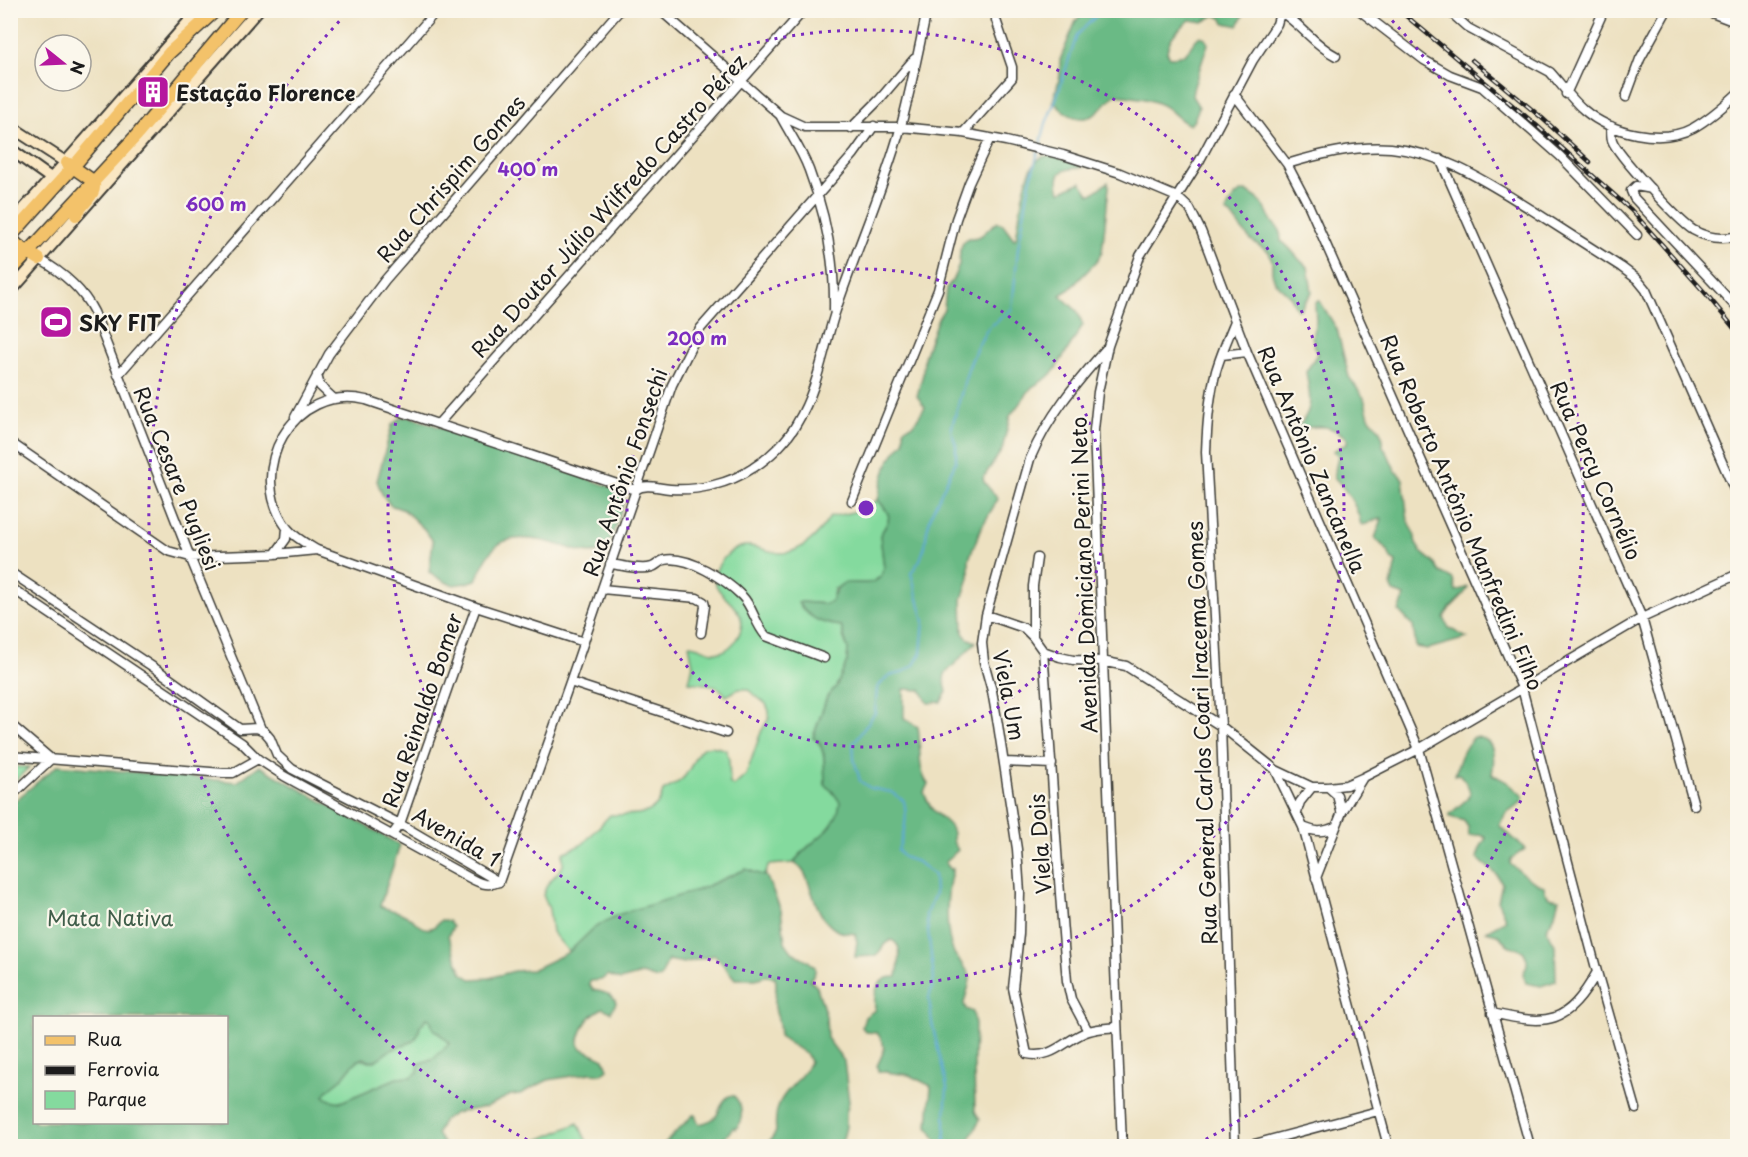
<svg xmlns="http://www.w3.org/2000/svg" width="1748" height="1157" font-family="'Playpen Sans',sans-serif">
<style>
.green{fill:#84da9e;stroke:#507b5d;stroke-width:1.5}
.forest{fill:#6bba85;stroke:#446b50;stroke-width:1.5;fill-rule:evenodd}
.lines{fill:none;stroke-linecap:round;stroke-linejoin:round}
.stream{stroke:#5da9d6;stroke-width:2}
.street-casing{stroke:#3b3a35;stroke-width:11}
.secondary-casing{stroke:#3b3a35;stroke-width:14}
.primary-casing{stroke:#3b3a35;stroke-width:15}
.street{stroke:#fff;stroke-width:8}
.secondary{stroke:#fae7c3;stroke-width:10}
.primary{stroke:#f3c26a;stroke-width:12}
.rail-casing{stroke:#1c1c1c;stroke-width:4.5}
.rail{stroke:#fbf7ec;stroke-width:2;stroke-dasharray:7;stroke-linecap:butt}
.ring{fill:none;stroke:#7b2cbf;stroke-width:3;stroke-dasharray:3 6}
.labels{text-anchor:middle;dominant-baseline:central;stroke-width:4.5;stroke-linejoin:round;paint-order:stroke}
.poi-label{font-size:21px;font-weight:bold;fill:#1c1c1c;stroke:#fbf7ec;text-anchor:start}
.street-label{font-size:21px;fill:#1c1c1c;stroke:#fbf7ec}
.park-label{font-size:21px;fill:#405e4a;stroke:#fbf7ec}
.centre{fill:#7b2cbf;stroke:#fbf7ec;stroke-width:3}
.ring-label{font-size:18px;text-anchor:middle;font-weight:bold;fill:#7b2cbf;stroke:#fbf7ec;stroke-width:4.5;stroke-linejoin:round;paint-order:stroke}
</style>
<rect width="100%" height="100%" fill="#fbf7ec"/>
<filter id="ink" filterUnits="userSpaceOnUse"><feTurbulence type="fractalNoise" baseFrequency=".0167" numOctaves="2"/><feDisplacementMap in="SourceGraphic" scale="12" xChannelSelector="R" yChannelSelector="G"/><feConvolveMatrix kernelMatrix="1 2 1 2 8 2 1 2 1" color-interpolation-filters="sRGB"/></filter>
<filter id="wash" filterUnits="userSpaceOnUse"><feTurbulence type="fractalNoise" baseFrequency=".008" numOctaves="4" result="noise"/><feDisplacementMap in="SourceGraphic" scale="24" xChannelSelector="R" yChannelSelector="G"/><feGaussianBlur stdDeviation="1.35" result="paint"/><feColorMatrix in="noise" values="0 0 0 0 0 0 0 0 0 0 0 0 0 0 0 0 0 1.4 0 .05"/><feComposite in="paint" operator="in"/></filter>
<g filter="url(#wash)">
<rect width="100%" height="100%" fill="#ede1c1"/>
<path class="green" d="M878,500c14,16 14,17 2,35l4,33 -3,8 -10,7h-21l-16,6 -2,12 -6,3 -25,-2 41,24 1,10 5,13 -1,13 -11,25 -9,10 -14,40c14,9 11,33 12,48l7,6 9,11c-5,34 -32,36 -47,61l-25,2 -5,11 -18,-7 -48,21 -104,38 -25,24 -17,-20 -3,-23 -6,-14 4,-10 16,-19v-13l20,-9 27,-29c25,-1 47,4 53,-24 7,-4 16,-8 21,-14 15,-18 10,-40 42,-27l3,10 1,24 4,2 12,-11 15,-43 8,-14v-7l-3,-7 -19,-15h-8l-13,7c-7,-13 -23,-12 -37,-14l4,-17 -4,-20c11,0 19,9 31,7 8,-2 13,-7 17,-14 21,-34 -35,-40 -20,-70 3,-6 10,-14 15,-17 17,-12 31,1 48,2 21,1 40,-20 50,-36l27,-6z
M11,767h18l-18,18z
M427,1018l4,2 1,7 18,16 -16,15 -15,6 -1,8 -7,5 -14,1 -56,24 -11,-2 -6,-4c3,-8 11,-11 17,-17 12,-12 12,-24 34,-18l14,-10 25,-10 4,-6 2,-9z
M578,1123l11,23h-64z"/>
<path class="forest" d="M1092,10h153v1l-7,15 -13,-3 -4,-5 -6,-3 -12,7 -13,-2c-12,10 -21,16 -23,32l3,5c21,0 18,-12 30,-21l6,2 2,6 -15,45 -1,7 7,11 -5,13 -4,5c-10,-4 -15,-11 -23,-17 -14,-10 -36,-11 -52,-13 -7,5 -11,11 -17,17 -16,14 -34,2 -45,-11l7,-25v-16l16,-39 4,-5z
M1045,156l13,1 26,10c-19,2 -31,2 -24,25l21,-10 8,12h3l16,-12 1,5 -7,65 -6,10 -26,27 -10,6 17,16 6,14 -28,45 -8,8 -15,9 -22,29 -8,34 -19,28 1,4 14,17 -17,29 -12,31v19l-7,21 1,34 4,5 9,4 -31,32 -1,5 3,13 -6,10 -13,1 -7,-13 -17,-1v29l14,9c3,16 -1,44 10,57l-4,8c2,6 5,13 9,18 9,11 22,13 20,31l5,9 -13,12 6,8 2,-2c-7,22 -9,64 1,85 4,8 14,15 16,24 1,6 -5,19 -6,27l2,5 7,3 2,13 -1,37 1,49 5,9 -14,26h-26l-12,-19 3,-41 -22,-11 -31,-4 -1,-5c7,-15 11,-19 0,-33l-11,-1 -4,-5 3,-10 10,-7c-1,-12 -1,-27 12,-32 4,-1 7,-1 10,-1 1,-12 8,-32 -6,-37l-7,5 -7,11 -22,1 2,-16 -2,-7c-6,-1 -14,-1 -19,-4 -27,-17 -22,-58 -42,-67 15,-25 42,-27 46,-61l-8,-11 -7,-6 -1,-30 -5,-14 -6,-3 14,-41 9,-10 11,-25 1,-13 -7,-23c-18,-2 -32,-7 -43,-23l3,-1 25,2 6,-4c8,-33 32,-5 49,-24l3,-8 -4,-33c12,-18 12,-19 -2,-35 4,-23 9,-42 26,-58v-14l9,-3 12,-18 -8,-11 6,-22 1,-17 13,-37 7,-11 2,-21 6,-7 7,-16 1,-15 3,-7 5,-5c18,1 16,-9 30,-16l5,2 11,15 2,-1c4,-20 7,-77 29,-82z
M1246,191l11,7 8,10 8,15 7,7 1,11c11,7 16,19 27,26l4,25 -12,17 -3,1 -6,-13 -16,-15 -3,-9v-12l-3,-9 -17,-11 -9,-10 -12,-16 -5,-3c4,-9 9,-20 20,-21z
M1319,300l18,29 12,48 15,21 5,19 10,12 4,10v8l5,7 7,16 8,9 5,42 6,11 2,12 5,8 12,10 7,10 13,7 3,12 12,-4c-5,13 -20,18 -24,31l5,10 18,10 -39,11 -12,-2 -3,-21 -14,-15 6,-15 -11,-4 -3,-6 5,-24 -5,-3 -3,-8 -13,-13 7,-19c-8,-1 -13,6 -21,6 -3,-19 -14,-34 -27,-48l4,-22 -5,-4 14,-8v-5c-19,-15 -27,-12 -50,-9 18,-23 13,-30 9,-57l11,-18 -5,-18 4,-14 -1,-18z
M402,417h9l209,73 5,9c-5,12 -12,44 -23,51 -8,5 -19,2 -27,0 -20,-7 -59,-19 -77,-5 -11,8 -16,23 -22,35 -26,8 -25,6 -47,-8l4,-31 -9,-12 -20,-19 -14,-5 -8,-11 -5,-13 15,-56z
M1474,737c22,0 21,22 18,37l15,8 16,14v5l-17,12 -7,12 26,24 -14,10 -1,5c12,8 19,18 34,22l1,6 4,5 10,2 -5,18 -8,12 9,16 1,36 -15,5 -15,-3 -3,-9c5,-9 6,-14 0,-23l-15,-6 -11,-11 -11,-3 20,-11 -8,-18 4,-19 -5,-8 -20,-17 3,-10 6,-10 -5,-3 -12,1 -1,-9 -4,-6 -14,-4v-3l17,-15 3,-6c-1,-8 -5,-13 -11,-19l-4,1c4,-15 8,-27 19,-38z
M58,765l179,17 22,-16 141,79 -20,61c7,4 15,4 23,8 15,6 22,26 38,6l7,1 5,6 -5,9 14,37 9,6 18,-1 25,-7 18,-1 37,-18 25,-24 23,-13 81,-25 48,-21 18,7 1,-3 16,37 4,32 7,10 15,8 8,7v5l-5,8 7,7 9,29 1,22 17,23 5,41 -3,11v14l-5,19h-75l10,-14c-4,-40 19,-41 34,-70l-3,-7 -28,-19c3,-12 -3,-18 -4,-29 -1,-11 3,-20 0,-30l-10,-1 -9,3h-21l-20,-24 -31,8 -16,-3 -7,17 -4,2 -15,-5 -22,6 -12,-5 -7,5 -11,1 -1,3 4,6c9,2 20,3 23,13l-5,9 -8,-4c-15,7 -21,19 -25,35l3,5 23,11 4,10 -6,5 -12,-1 -42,7 -28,14 -9,1 -25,12 -31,6 -12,8 -6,13 8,12h-144l-3,-6 -2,6h-285v-342zM34,1018h192v104h-192zM427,1018l4,2 1,7 18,16 -16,15 -15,6 -1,8 -7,5 -14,1 -56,24 -11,-2 -6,-4c3,-8 12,-11 18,-18 8,-8 10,-16 22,-20l5,3h6l14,-10 25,-10 4,-6 2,-9z
M729,1096h5c9,9 10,22 2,33l-2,-2c-5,4 -8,11 -13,15 -12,9 -43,5 -59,4l31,-31h2l4,9c28,-6 15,-18 30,-28z"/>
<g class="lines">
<path class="stream" d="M1040,146l6,-23 10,-24 21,-64 25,-25
M945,1146v-31l2,-27 -15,-65 -3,-25 5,-19 -8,-65 9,-20 -1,-19 -16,-13 -15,-5 -5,-7c6,-17 10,-31 6,-49l-13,-9 -21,-4 -10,-7 -6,-22 -1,-15 22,-31 2,-25 11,-12 14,-3 12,-8 7,-12 3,-32 -13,-48 9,-13 5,-14 2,-16 5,-18 24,-51v-16l-5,-15 17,-61 9,-22 11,-19 24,-19 6,-61 12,-66 8,-30"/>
</g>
</g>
<g filter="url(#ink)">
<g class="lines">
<g class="street-casing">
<path id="street" d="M660,10l121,106 24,11h96l62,6 43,8 57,14 57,18 57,24 13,12 11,22 46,121 172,397 111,397
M1359,10l65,50 26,15 32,12 78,69 77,79
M1448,10l20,18 82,44c12,13 20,26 34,38 27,23 77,35 109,18 16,-9 31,-22 45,-35
M1704,10l34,13
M1281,12c20,12 33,33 55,44
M1234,94l53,70 22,42 213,482 75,284 39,137
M1566,94l38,-84
M1626,97l14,-38 27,-49
M781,117c9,17 21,34 28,53 17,45 26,92 25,140
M1611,126c0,4 0,10 1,14 5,15 67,81 81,90 14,8 29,10 45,6
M851,128l28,-28 35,-41
M963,133l49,-55v-11l-16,-47
M1440,159l202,459 52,187
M1287,164c32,-10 70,-19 104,-16 53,5 97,35 141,62 30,19 59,38 89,57l16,12 9,11 92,208
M1652,189l-16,-3 -5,5 3,7 104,111
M39,259c23,13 43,29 55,53l96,245 71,172
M1106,349c-30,34 -58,67 -76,110l-44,156 -4,28 2,19 8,29 6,34 19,124 3,44 -1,41 -6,54 14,66c26,6 39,-16 62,-23 8,-3 19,-3 28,-4
M1222,355l25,-3
M118,375l319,-365
M317,375l3,11 14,13
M295,417l34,-63 56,-74 235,-270
M439,423l365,-413
M10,442l158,109 22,6 85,-3 42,-4 159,57 108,35
M852,501l86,-211 18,-71 13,-36 21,-45
M317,550c-10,-6 -22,-12 -30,-22 -43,-58 6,-145 79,-128l269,90c12,-7 22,-2 35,-1 28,2 59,-5 83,-21 16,-10 35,-28 44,-45 20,-33 26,-71 37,-107 21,-64 49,-125 67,-190 10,-38 18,-77 26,-116
M275,554l11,-15 1,-11
M610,564c12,1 30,7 42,3 4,-1 8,-6 12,-7 24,-5 62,20 78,36 11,11 13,28 24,40l58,22
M10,572l149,99 81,58 17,-1 7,3 6,7 7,17 15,14 108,55 99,58
M10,587l232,156 16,16 26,17 184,101c11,6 19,10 31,5
M602,589l95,9 7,4 1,4 -4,27
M986,615l38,13 9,9 10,14 17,6 13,3 29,1 24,5 95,60 55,44 36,17h16l18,-2 16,-7 57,-29 223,-131 96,-44
M1033,637v-51l4,-28
M1043,651c9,110 14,220 24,330l4,18 17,32
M570,682l156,51
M10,724l41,35
M10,756l213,17h10l25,-14
M1004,762l48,2
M1276,771l27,56 85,319
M1328,787l9,8 4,16
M10,797l41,-38
M1297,812l3,-10 12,-15
M1303,827c12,5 19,6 32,0
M392,835l8,-11 76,-217
M1316,878l26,-66 20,-33
M499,882l71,-200 102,-297 28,-56 154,-175 20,-28
M1492,1013c57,13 75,12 105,-41
M1122,1146l-28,-716 4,-38 10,-46 32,-90 60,-96 53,-100 24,-36 4,-14
M1235,1146l-14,-420 -15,-274c1,-28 3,-55 10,-81 5,-17 12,-33 19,-50
M1247,1146l131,-35"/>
</g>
<g class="secondary-casing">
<path id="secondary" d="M10,126l57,37
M10,149l42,30
M10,224c65,-70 126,-143 189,-214
M10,292l248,-282"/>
</g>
<g class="primary-casing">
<path id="primary" d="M67,163l26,18c6,12 -12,23 -17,34
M10,237l63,-70 96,-114 47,-43
M10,237l7,8 22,14
M10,272l127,-137 105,-125"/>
</g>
<use href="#street" class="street"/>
<use href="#secondary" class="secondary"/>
<use href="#primary" class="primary"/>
<g class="rail-casing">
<path id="rail" d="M1399,10l137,115 95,85 76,85 31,38
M1472,60l70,58 48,44"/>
</g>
<use href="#rail" class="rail"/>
</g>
</g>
<g class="ring">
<circle cx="866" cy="508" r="239"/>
<circle cx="866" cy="508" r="478"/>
<path d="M535 1144A717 717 0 0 1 346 14M1386 14A717 717 0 0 1 1197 1144"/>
</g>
<defs>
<g id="building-square" transform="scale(1.725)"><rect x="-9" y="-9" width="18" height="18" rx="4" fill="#b5179e" stroke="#fbf7ec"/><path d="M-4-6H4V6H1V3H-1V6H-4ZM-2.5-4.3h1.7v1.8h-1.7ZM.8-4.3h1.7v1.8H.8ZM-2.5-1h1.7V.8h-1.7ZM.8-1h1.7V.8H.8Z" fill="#fff"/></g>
<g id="stadium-square" transform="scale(1.725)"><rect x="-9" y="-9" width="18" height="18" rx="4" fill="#b5179e" stroke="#fbf7ec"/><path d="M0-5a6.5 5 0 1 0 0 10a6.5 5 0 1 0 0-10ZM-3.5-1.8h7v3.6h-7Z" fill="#fff"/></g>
</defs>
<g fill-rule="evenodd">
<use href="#building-square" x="153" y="92"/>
<use href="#stadium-square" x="56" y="322"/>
</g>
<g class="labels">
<g class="poi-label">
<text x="176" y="92">Estação Florence</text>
<text x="79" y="322">SKY FIT</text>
</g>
<g class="street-label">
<text transform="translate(450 178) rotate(-49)">Rua Chrispim Gomes</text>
<text transform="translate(608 205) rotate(-48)">Rua Doutor Júlio Wilfredo Castro Pérez</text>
<text transform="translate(1313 459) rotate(67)">Rua Antônio Zancanella</text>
<text transform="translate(1597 470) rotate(66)">Rua Percy Cornélio</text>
<text transform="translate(624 472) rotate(-71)">Rua Antônio Fonsechi</text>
<text transform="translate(178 478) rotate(68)">Rua Cesare Pugliesi</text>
<text transform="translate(1463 512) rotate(67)">Rua Roberto Antônio Manfredini Filho</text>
<text transform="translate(1083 575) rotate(-92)">Avenida Domiciano Perini Neto</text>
<text transform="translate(1010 695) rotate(79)">Viela Um</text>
<text transform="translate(421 710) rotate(-71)">Rua Reinaldo Bomer</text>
<text transform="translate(1201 733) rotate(-92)">Rua General Carlos Coari Iracema Gomes</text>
<text transform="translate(457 836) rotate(30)">Avenida 1</text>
<text transform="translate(1039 844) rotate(-94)">Viela Dois</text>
</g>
<g class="park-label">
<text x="110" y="917">Mata Nativa</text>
</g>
</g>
<circle cx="866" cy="508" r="9" class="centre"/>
<g class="ring-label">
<text x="528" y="176">400 m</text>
<text x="216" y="211">600 m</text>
<text x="697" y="345">200 m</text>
</g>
<rect width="1748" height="1157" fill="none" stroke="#fbf7ec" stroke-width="36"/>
<rect x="33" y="1016" width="195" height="108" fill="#fbf7ec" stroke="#a29f99" stroke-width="1.5"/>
<rect x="45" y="1036" width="30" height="9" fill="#f3c26a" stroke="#a29f99" stroke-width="1.5"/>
<text x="87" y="1046" font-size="18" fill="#1c1c1c">Rua</text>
<rect x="45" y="1066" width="30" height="9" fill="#1c1c1c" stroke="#a29f99" stroke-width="1.5"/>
<text x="87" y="1076" font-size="18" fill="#1c1c1c">Ferrovia</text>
<rect x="45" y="1091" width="30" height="18" fill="#84da9e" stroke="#a29f99" stroke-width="1.5"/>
<text x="87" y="1106" font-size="18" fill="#1c1c1c">Parque</text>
<g transform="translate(63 63) rotate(108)"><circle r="28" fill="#fbf7ec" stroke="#a29f99" stroke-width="1.5"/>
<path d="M0-4.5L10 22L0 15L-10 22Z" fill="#b5179e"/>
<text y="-9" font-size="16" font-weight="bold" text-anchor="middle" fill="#1c1c1c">N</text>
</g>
</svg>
